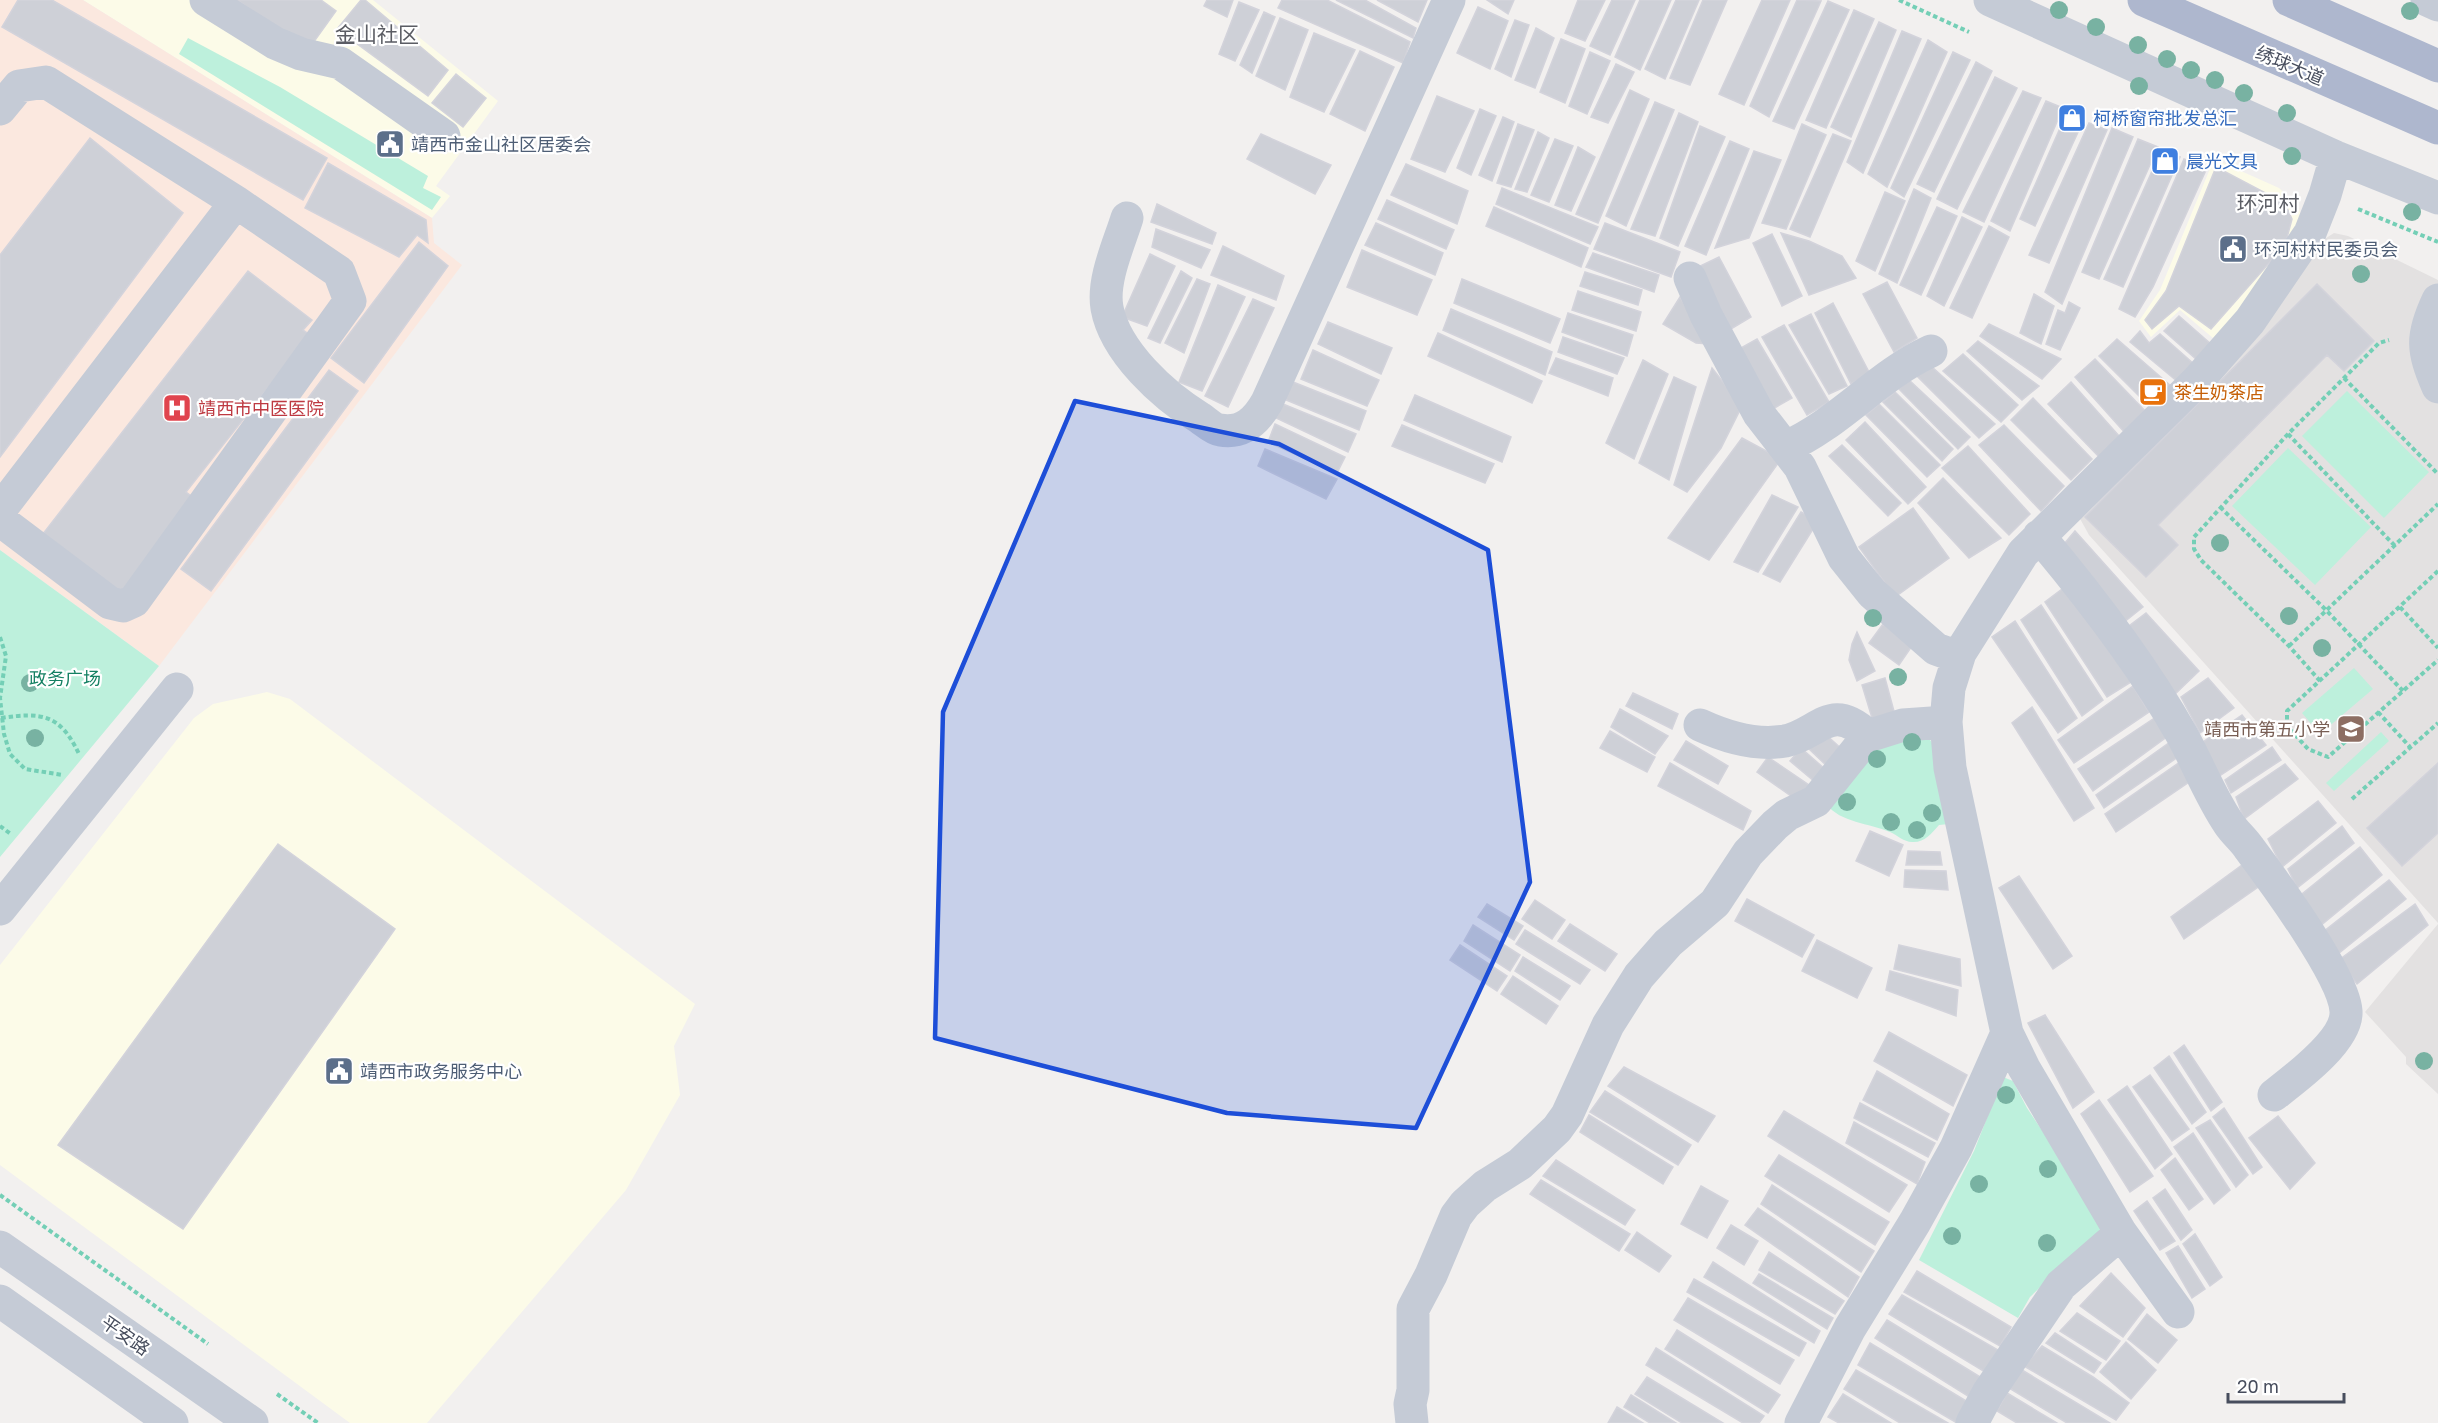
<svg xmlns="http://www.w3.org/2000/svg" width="2438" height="1423" font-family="'Golos Text','Noto Sans SC',sans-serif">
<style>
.commercial{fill:#fcfbe8}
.education{fill:#e3e1e1}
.medical{fill:#fbe8df}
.green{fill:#bdf0dc}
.building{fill:#ced0d7;stroke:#d3d3db;stroke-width:1.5}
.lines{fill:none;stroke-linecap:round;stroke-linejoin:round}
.path{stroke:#74cfb6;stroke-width:4;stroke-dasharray:4.5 3;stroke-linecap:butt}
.minor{stroke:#c5cbd6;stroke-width:33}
.major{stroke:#aeb7ce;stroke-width:33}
.tree{fill:#78b2a2}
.marked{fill:#1d4ed8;fill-opacity:0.2;stroke:#1d4ed8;stroke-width:4.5;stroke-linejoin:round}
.labels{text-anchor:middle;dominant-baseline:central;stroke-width:4.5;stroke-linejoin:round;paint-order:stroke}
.street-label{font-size:18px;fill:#474d5d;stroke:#fff}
.shop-label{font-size:18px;fill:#366cbe;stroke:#fff;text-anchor:start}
.service-label{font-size:18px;fill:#4e5e75;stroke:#fff;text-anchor:start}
.food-label{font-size:18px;fill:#c56008;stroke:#fff;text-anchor:start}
.health-label{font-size:18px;fill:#be3a42;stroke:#fff;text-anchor:start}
.park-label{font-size:18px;fill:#158063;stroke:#fff}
.education-label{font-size:18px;fill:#785e54;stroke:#fff;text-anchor:end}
.quarter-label{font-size:21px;fill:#5b5d64;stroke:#fff}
</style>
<rect width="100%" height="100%" fill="#f2f0ef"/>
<path class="commercial" d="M83,0h290l125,101 -62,85 14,10 -18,22z
M2214,159l65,29 19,18 3,9 -3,13 -78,116 -40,-34 -29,27 -12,-16 21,-31z
M267,692l23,7 405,305 -21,42 6,49 -54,95 -199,233h-77l-350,-258v-200l194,-247 19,-14z"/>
<path class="education" d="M2334,233l14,3 90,44v643l-349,-388 -11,-20 245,-275z
M2438,924v170l-32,-30v-7l-41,-45z"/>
<path class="medical" d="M0,0h83l349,218 2,25 28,22 -303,401 -159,-116z"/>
<path class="green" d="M188,38l92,49 148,89 -5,12 18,9 -9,13 -253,-156z
M2347,391l82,81 -45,46 -82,-82z
M2288,448l83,79 -56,58 -83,-79z
M0,550l159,116 -159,191z
M2354,668l19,21 -53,45 -18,-21z
M2381,732l8,9 -55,50 -8,-8z
M1926,733l6,10 17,81 -10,1c-8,9 -15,18 -27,17 -8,0 -15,-7 -22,-10 -21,-9 -49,-9 -64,-28l43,-56z
M2003,1077l10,4 14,27 76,114 -3,8 -70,67 -12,21 -99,-58 55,-109z"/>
<path class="building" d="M18,0h34l275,158 -24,42 -301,-173z
M237,0h84l15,11 -28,39z
M361,0h4l83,70 -20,26 -91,-67z
M1207,0h26l-6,17 -23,-11z
M1282,0h45l83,42 -7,21 -125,-55z
M1336,0h29l51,28 -3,10z
M1377,0h50l-9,22z
M1487,0h27l-6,14z
M1578,0h27l-20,41 -20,-8z
M1612,0h23l-25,55 -20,-9z
M1640,0h31l-31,70 -25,-13z
M1676,0h23l-34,79 -20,-10z
M1703,0h24l-37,85 -20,-7z
M1762,0h28l-46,105 -25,-11z
M1797,0l24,1 -52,116 -19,-11z
M1828,1l21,9 -55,119 -21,-8z
M1239,2l20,8 -24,51 -16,-7z
M1478,7l30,14 -18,48 -33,-16z
M1854,10l20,9 -48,109 -20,-8z
M1264,12l11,5 -23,56 -12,-8z
M1280,18l28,12 -23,60 -29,-14z
M1515,20l14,5 -18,52 -16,-8z
M1879,22l17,8 -45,107 -20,-10z
M1536,28l18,10 -19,50 -20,-8z
M1902,31l19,8 -58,134 -16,-11z
M1314,33l41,17 -31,62 -34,-15z
M1561,39l24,10 -20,54 -25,-11z
M1928,40l19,12 -60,135 -19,-13z
M1360,51l34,16 -29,64 -35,-17z
M1590,52l20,9 -23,53 -18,-8z
M1953,52l17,8 -66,137 -13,-9z
M1976,62l16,9 -58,121 -17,-8z
M1616,64l18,8 -26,51 -17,-6z
M456,74l30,24 -23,29 -31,-24z
M1995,77l22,11 -60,121 -20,-10z
M1630,90l19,9 -51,124 -22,-9z
M2023,91l18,7 -57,124 -21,-10z
M1437,96l37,15 -29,61 -34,-13z
M2046,101l17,7 -53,123 -19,-10z
M1655,102l19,8 -48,116 -20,-10z
M1480,109l16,7 -25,59 -14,-7z
M2068,110l17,7 -50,109 -15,-7z
M1679,113l19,9 -43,114 -24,-7z
M1503,117l11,5 -22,59 -13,-6z
M2089,123l18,7 -58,133 -20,-8z
M1518,124l16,6 -23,57 -14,-4z
M1802,124l24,11 -40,94 -24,-6z
M1700,126l25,11 -47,109 -18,-8z
M2112,128l21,9 -71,167 -17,-12z
M1538,132l11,6 -22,54 -12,-3z
M1261,134l70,31 -16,29 -68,-35z
M1833,134l18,7 -41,96 -20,-8z
M90,138l93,75 -183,244v-202z
M1555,139l18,7 -24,56 -18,-7z
M2138,139l20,8 -59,132 -17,-7z
M1730,141l19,8 -43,106 -21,-9z
M1578,147l17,10 -24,54 -16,-6z
M1754,151l27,9 -32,78 -34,10z
M2161,151l19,6 -57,130 -19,-8z
M2184,159l23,9 -54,119 -18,30 -16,-8z
M328,163l98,57 2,23 -11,-8 -18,22 -94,-49z
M1406,164l62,27 -11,33 -66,-29z
M2216,167l63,33 8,8 5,11 -7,26 -74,84 -32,-23 -27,23 -7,-9 21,-29z
M1502,188l96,39 -8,17 -94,-40z
M1914,189l17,9 -34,85 -18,-9z
M1885,192l20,9 -30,70 -19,-10z
M1387,200l67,30 -8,19 -68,-30z
M1157,204l59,29 -4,11 -61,-22z
M1494,207l94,41 -7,19 -95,-41z
M1937,207l20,9 -36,79 -21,-10z
M1962,217l20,10 -38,79 -17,-10z
M1376,223l67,30 -8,22 -70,-30z
M1605,223l75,29 -9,25 -77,-28z
M1989,226l20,11 -37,81 -22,-10z
M1156,229l54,21 -9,18 -49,-21z
M1781,233l28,8 33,15 14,22 -47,17z
M1772,234l30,62 -20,10 -29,-63z
M419,242l29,24 -84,117 -33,-25z
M1223,246l61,30 -8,24 -65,-25z
M1362,250l70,30 -15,35 -70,-28z
M1593,253l66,22 -5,17 -68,-25z
M1150,254l25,12 -28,60 -25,-9z
M1719,257l32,60 -20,12 -33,-62z
M248,271l64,49 -9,10 13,9 -30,26 -100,127 12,9 -76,96 -80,-62z
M1181,271l11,7 -32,65 -12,-5z
M1585,272l57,18 -4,15 -58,-19z
M1197,279l13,5 -26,69 -19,-10z
M1462,279l98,40 -10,24 -96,-40z
M1887,282l30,56 -23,14 -31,-58z
M2317,284l57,57 -30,30 -17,-16 -169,170 20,20 -32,32 -61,-60z
M1218,285l27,12 -43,94 -23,-9z
M1578,291l63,21 -5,19 -64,-21z
M2034,294l20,12 -13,38 -21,-11z
M1680,297l28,47 -12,-1 -33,-19z
M1253,299l21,9 -46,99 -23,-11z
M2069,302l11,6 -20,42 -14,-6 12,-34 7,3z
M1833,303l37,71 -19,10 -36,-71z
M1451,309l101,43 -7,23 -102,-45z
M1568,313l65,22 -6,21 -65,-24z
M1811,314l36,72 -18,8 -40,-69z
M2179,316l32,28 -14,16 -33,-29z
M1328,322l64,26 -11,26 -63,-30z
M1989,324l72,35 -19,20 -62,-43z
M1784,325l45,77 -22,13 -45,-78z
M2140,331l9,12 11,-9 34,30 -16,18 -48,-40z
M1438,333l104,48 -10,22 -104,-47z
M1563,337l61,21 -7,16 -59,-22z
M1757,339l35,59 -21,12 -32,-61z
M2117,339l54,47 -20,22 -52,-52z
M1978,341l61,45 -17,14 -55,-49z
M1313,350l66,30 -12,26 -66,-27z
M1963,354l55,51 -17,17 -58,-51z
M1556,358l57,20 -5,18 -59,-23z
M2095,359l53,55 -22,20 -51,-57z
M1643,360l25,14 -34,85 -28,-16z
M1931,366l64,58 -16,14 -62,-62z
M1712,368l30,38 -21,42 -34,44 -13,-7z
M329,370l29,21 -147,200 -30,-22z
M1674,377l22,10 -27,93 -30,-17z
M1908,379l62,58 -12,12 -59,-60z
M1293,382l73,29 -7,19 -75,-31z
M2071,382l49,55 -20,21 -52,-54z
M1895,392l58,57 -11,12 -59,-59z
M1415,395l96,42 -9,25 -98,-42z
M2033,398l59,61 -21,21 -60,-60z
M1283,404l73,30 -8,18 -72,-34z
M1879,404l61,61 -13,12 -61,-62z
M1865,422l61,65 -18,17 -62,-64z
M1275,424l70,33 -8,16 -69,-31z
M1402,425l92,39 -9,19 -93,-37z
M2004,425l60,61 -23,25 -62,-66z
M1742,438l39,21 -72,101 -41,-22z
M1842,445l59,58 -13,13 -59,-60z
M1968,446l62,68 -21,21 -67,-67z
M1265,449l72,30 -11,20 -68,-33z
M1943,478l58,60 -32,20 -51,-55z
M1772,495l26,12 -40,65 -24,-10z
M1913,508l36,50 -54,39 -36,-50z
M1801,512l17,9 -38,61 -17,-8z
M2075,531l68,76 -20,16 -59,-79z
M2066,586l65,96 -24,15 -62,-95z
M2041,605l62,95 -21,16 -61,-96z
M2146,613l53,58 -25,24 -45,-69z
M2015,621l62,97 -19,15 -66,-96z
M1883,624l29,22 -13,19 -30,-22z
M1857,632l18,39 -18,10 -8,-21 3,-16z
M1885,678l10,37 -22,6 -11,-36z
M2208,678l26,30 -34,25 -19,-36z
M2133,686l16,26 -75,51 -16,-23z
M1633,693l45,21 -6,15 -46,-23z
M2032,707l62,101 -20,13 -62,-98z
M1620,709l48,27 -13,18 -44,-27z
M2242,715l24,30 -48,32 -18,-33z
M2156,717l12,19 -75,55 -15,-22z
M1610,731l45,26 -8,15 -47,-24z
M1823,732l21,19 -15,17 -21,-20z
M1686,741l42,25 -10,18 -44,-24z
M2170,742l8,15 -74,51 -8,-13z
M2272,747l9,13 -50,33 -6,-13z
M1801,748l25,22 -11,12 -25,-21z
M1768,757l41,28 -11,16 -41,-29z
M2180,762l12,18 -76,52 -11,-18z
M1670,763l81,48 -8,19 -85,-44z
M2438,763v70l-36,33 -35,-38z
M2285,764l13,15 -54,40 -8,-22z
M2318,801l18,22 -54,44 -14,-28z
M2342,826l12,17 -57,45 -9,-19z
M1870,831l33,14 -14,31 -33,-15z
M278,844l117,85 -212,300 -125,-84z
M2360,847l22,28 -62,51 -18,-32z
M1908,851l32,1 2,13h-36z
M2246,862l15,23 -77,54 -13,-22z
M1905,870l41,1 2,19 -44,-3z
M2019,876l53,80 -19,13 -54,-81z
M2389,880l17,19 -68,55 -15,-22z
M1747,899l67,36 -12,22 -67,-36z
M1535,900l30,20 -13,19 -30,-20z
M1487,904l36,22 -9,14 -36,-23z
M2415,904l13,21 -71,59 -18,-24z
M1570,924l47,30 -12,17 -47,-30z
M1473,925l47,30 -10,16 -46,-30z
M1525,930l65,40 -10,14 -64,-40z
M1817,940l55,28 -15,30 -55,-27z
M1460,945l47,31 -10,15 -47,-31z
M1899,945l61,14 1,27 -67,-17z
M1523,957l47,29 -10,14 -45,-29z
M1890,971l68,19 -2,26 -70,-26z
M1513,976l45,30 -12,18 -45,-30z
M2045,1015l49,77 -21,16 -45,-85z
M1889,1032l78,43 -14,31 -79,-45z
M2184,1045l38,57 -11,9 -37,-58z
M2169,1056l37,56 -14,12 -38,-56z
M1624,1067l91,49 -17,26 -90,-56z
M1877,1071l72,43 -12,26 -74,-40z
M2150,1075l39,54 -17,12 -39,-54z
M2127,1086l45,68 -17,15 -47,-69z
M1605,1091l86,54 -13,20 -88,-53z
M2099,1100l54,76 -23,16 -49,-78z
M1860,1103l75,40 -7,14 -74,-39z
M2224,1108l38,59 -9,7 -40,-57z
M1784,1111l123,74 -18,27 -121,-76z
M1589,1115l84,52 -10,17 -83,-52z
M2278,1116l37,47 -25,26 -41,-51z
M2210,1120l38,55 -12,12 -40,-59z
M1854,1122l71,40 -8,22 -71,-41z
M2193,1133l37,57 -16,14 -40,-57z
M1779,1155l110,67 -14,23 -110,-69z
M2175,1158l28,41 -14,11 -28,-40z
M1556,1160l79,50 -10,15 -82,-49z
M1541,1180l89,54 -11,17 -89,-57z
M1772,1185l102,66 -13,21 -100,-68z
M1701,1186l27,15 -21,37 -26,-14z
M2165,1189l27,41 -11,10 -28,-42z
M2147,1201l28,40 -15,9 -26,-39z
M1758,1208l101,69 -11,20 -103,-72z
M1731,1225l27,16 -14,24 -27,-17z
M1637,1232l34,24 -12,16 -34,-22z
M2195,1234l27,43 -12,9 -27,-42z
M2178,1246l27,43 -13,9 -26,-45z
M1769,1252l75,49 -9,13 -76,-44z
M1713,1262l107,69 -6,12 -110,-66z
M1917,1271l94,56 -11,19 -96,-54z
M2111,1273l34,35 -22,29 -43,-31z
M1759,1274l74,44 -6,11 -74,-46z
M1694,1279l112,64 -7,13 -112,-64z
M1902,1295l96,55 -13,22 -96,-58z
M1688,1298l106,62 -14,24 -106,-64z
M2077,1313l43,28 -14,19 -46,-29z
M2147,1314l30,26 -19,23 -30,-24z
M1887,1320l95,58 -11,20 -96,-60z
M1677,1330l103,65 -12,18 -103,-64z
M2055,1333l46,30 -7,10 -48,-30z
M2126,1342l30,28 -25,29 -31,-27z
M1870,1343l98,59 -11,21 -99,-58z
M2042,1346l51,31 36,26 -13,17 -92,-54z
M1656,1348l108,68 -5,7h-16l-97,-58z
M1856,1370l92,53h-48l-56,-34z
M2022,1370l88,53h-43l-58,-35z
M1647,1377l76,46h-41l-47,-29z
M2007,1393l50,30h-40l-20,-12z
M1843,1394l48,29h-52l-11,-6z
M1631,1395l45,28h-26l-26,-16z
M1617,1407l26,16h-35z"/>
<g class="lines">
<path class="path" d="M1899,0l70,32
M2358,209l80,33
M2344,378l94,96
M2288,434l107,112
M2220,507l106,103 77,81
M2438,571l-151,140v15l21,23 20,8 110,-97
M2400,607l38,41
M0,637l6,19 -6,42 4,36 6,20 15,15 38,6
M2289,646l149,-142
M2320,681l-31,-35 -88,-86 -7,-11v-12l94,-103 91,-91 10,-3
M2378,712l32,35
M1,718c41,-6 59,-4 78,36
M2352,799l86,-76
M0,826l12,9
M0,1195l208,149
M277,1394l41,29"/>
<path class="minor" d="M206,0l69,43 26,11 39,9 104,73
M1990,0l346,157 102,41
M2427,0l11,5
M0,109l19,-23 27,-4 190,120 103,70 11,29 -216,300 -11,5 -13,-3 -110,-83
M1127,218c-8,26 -25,62 -20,90 8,44 57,88 93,110 6,4 13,11 20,12 23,4 37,-10 47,-28l182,-402
M1690,278l16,37 53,99 41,53 44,91 28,35 64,56 11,4h13
M2438,300c-17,36 -16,50 0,87
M1786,447c54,-24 92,-72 145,-96
M0,510l236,-308
M2039,536c52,62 103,128 143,199 16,29 28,61 47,89 6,9 14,15 20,24 24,32 95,128 97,163 2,29 -50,67 -72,84
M1700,725c26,12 56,21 85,16 34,-7 46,-41 83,-5
M0,909l177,-220
M2007,1033l17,35 97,165 57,79
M0,1247l252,176
M0,1301l172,122
M1412,1423l-2,-19 3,-14v-81l18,-34 25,-59 9,-12 20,-18 35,-22 37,-35 10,-14 41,-90 31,-49 29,-33 47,-40 33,-50 27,-28 12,-10 29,-14 52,-65 35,-11 43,-3
M1801,1423l49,-95 65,-106 41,-74 51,-115 -57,-265 -4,-46 3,-34 11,-35 63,-100 175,-173 52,-59 60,-88 15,-38 11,-38
M1972,1423l16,-30 73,-108 60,-52"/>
<path class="major" d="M2144,0l294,128
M2289,0l149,66"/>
</g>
<g class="tree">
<circle cx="2059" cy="10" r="9"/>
<circle cx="2410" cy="11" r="9"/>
<circle cx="2096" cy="27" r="9"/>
<circle cx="2138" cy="45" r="9"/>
<circle cx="2167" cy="59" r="9"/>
<circle cx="2191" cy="70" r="9"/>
<circle cx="2215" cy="80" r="9"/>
<circle cx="2139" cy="86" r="9"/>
<circle cx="2244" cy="93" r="9"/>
<circle cx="2287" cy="113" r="9"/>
<circle cx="2292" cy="156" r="9"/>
<circle cx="2412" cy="212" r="9"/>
<circle cx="2361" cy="274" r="9"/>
<circle cx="2220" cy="543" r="9"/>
<circle cx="2289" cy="616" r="9"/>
<circle cx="1873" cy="618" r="9"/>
<circle cx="2322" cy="648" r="9"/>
<circle cx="1898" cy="677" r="9"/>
<circle cx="30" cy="683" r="9"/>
<circle cx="35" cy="738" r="9"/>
<circle cx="1912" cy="742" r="9"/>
<circle cx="1877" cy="759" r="9"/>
<circle cx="1847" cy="802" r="9"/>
<circle cx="1932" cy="813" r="9"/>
<circle cx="1891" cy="822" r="9"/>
<circle cx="1917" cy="830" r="9"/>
<circle cx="2424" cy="1061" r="9"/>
<circle cx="2006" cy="1095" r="9"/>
<circle cx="2048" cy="1169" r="9"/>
<circle cx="1979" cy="1184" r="9"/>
<circle cx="1952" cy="1236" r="9"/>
<circle cx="2047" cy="1243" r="9"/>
</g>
<path class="marked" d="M1075,401l204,43 209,106 42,332 -114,246 -189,-15 -292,-75 8,-326z"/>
<defs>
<g id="shop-square" transform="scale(1.5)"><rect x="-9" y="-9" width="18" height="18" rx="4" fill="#3f7fe0" stroke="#fff"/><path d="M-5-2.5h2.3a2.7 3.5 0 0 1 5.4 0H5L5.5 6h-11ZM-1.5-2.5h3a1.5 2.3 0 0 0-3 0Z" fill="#fff"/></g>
<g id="civic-square" transform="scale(1.5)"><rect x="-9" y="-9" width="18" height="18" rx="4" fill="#5c6f8a" stroke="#fff"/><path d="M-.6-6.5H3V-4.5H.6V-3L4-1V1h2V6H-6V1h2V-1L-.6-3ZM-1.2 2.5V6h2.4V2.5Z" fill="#fff"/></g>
<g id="cafe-square" transform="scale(1.5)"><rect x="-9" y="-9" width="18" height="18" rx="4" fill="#e8710a" stroke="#fff"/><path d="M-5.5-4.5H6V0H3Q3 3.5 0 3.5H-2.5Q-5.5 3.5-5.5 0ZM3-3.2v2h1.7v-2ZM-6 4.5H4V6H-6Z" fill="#fff"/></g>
<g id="hospital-square" transform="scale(1.5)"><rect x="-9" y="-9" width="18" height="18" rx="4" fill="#e0444e" stroke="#fff"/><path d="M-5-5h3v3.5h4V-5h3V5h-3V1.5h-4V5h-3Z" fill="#fff"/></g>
<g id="school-square" transform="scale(1.5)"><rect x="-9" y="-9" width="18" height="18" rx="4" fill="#8d6e63" stroke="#fff"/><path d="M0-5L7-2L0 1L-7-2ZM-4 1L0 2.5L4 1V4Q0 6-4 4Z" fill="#fff"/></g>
</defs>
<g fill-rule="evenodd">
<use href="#shop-square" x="2072" y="118"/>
<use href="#civic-square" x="390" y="144"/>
<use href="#shop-square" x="2165" y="161"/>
<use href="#civic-square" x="2233" y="249"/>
<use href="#cafe-square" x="2153" y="392"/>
<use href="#hospital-square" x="177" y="408"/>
<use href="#school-square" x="2351" y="729"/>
<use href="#civic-square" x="339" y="1071"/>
</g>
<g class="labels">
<g class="street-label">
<text transform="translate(2290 65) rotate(23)">绣球大道</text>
<text transform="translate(126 1335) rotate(35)">平安路</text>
</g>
<g class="shop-label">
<text x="2093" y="118">柯桥窗帘批发总汇</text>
<text x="2186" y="161">晨光文具</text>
</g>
<g class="service-label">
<text x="411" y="144">靖西市金山社区居委会</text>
<text x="2254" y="249">环河村村民委员会</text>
<text x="360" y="1071">靖西市政务服务中心</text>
</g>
<g class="food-label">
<text x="2174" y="392">茶生奶茶店</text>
</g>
<g class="health-label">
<text x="198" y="408">靖西市中医医院</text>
</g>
<g class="park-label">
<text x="65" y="678">政务广场</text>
</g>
<g class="education-label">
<text x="2330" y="729">靖西市第五小学</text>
</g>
<g class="quarter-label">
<text x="377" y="34">金山社区</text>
<text x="2268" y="203">环河村</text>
</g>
</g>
<path d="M2228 1393v9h116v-9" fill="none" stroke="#474d5d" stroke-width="3"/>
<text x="2237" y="1393" font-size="18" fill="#474d5d" stroke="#ffffff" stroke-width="4.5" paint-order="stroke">20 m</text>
</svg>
